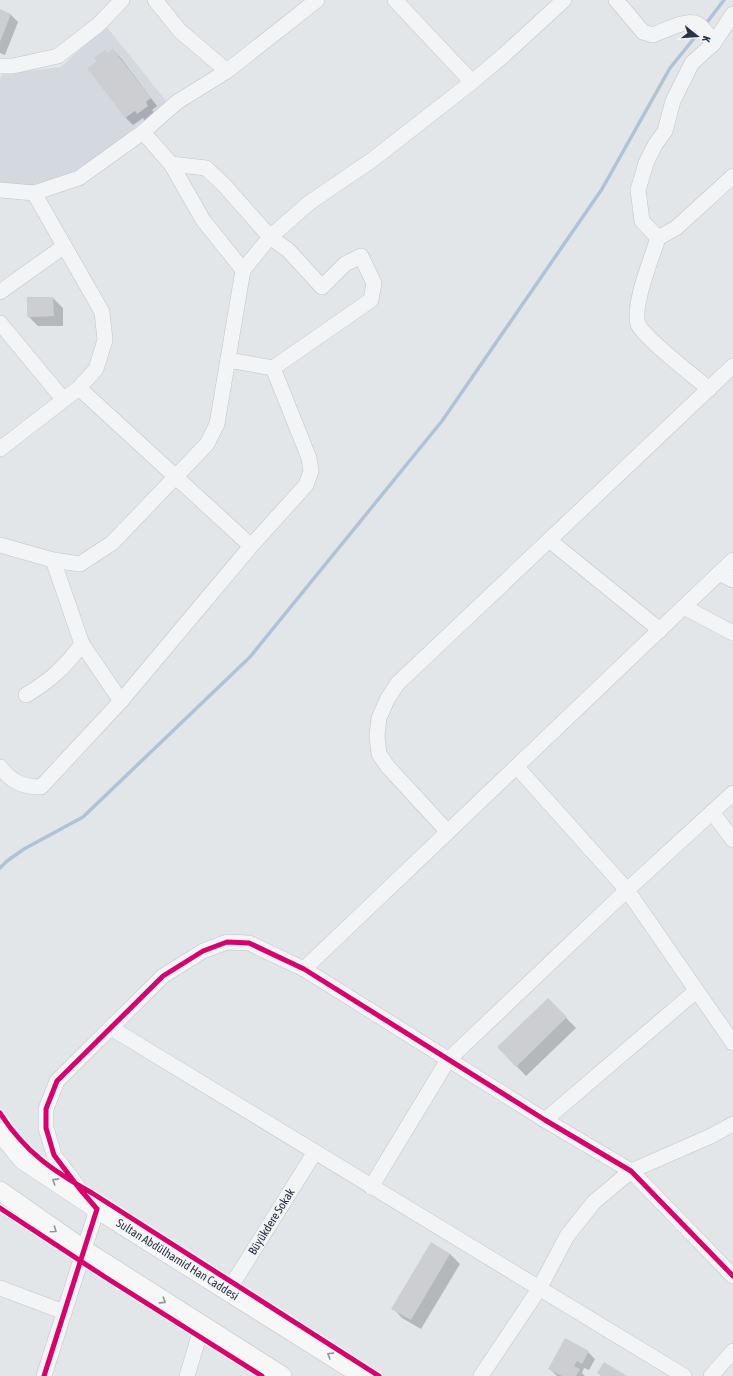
<svg xmlns="http://www.w3.org/2000/svg" width="733" height="1376" font-family="'Asap Condensed',sans-serif">
<style>
.built{fill:#d4d9e0}
.shadow{fill:#0003}
.lines{fill:none;stroke-linecap:round;stroke-linejoin:round}
.stream{stroke:#afc3d7;stroke-width:3.5}
.building{fill:#ccced2}
.minor-casing{stroke:#c1c4c7;stroke-width:16}
.major-casing{stroke:#bfc3c7;stroke-width:20}
.minor{stroke:#f3f4f6;stroke-width:15}
.major{stroke:#f7f7f7;stroke-width:19}
.cycleway-casing{stroke:#f1f4f8;stroke-width:8}
.cycleway{stroke:#d6006c;stroke-width:5}
.oneway{stroke:#8f959e}
.labels{text-anchor:middle;dominant-baseline:central;stroke-width:3.5;stroke-linejoin:round;paint-order:stroke}
.street-label{font-size:12px;fill:#273345;stroke:#f1f4f8}
</style>
<rect width="100%" height="100%" fill="#e3e6e9"/>
<path class="built" d="M106,26l61,76 -90,71 -37,14 -40,-4v-104l3,-5 58,-7z"/>
<path class="shadow" d="M0,10l10,4 8,8 -13,33 -5,-2z
M113,50l7,7 37,49 -5,4 3,3 -10,8 -2,-3 -10,7 -7,-7 -37,-49z
M53,298l10,10v18h-25l-10,-10z
M548,999l28,29 -50,48 -28,-29z
M431,1243l19,11 10,10 -39,65 -19,-11 -9,-10z
M588,1352l7,7 -6,11 -5,-2 -2,5 3,3h-28l-7,-7z"/>
<g class="lines">
<path class="stream" d="M705,25l19,-25
M0,868l7,-7 17,-12 59,-32 167,-160 192,-236 160,-232 68,-121 30,-37"/>
</g>
<path class="building" d="M0,9l11,5 -11,28z
M113,49l38,49 -5,4 2,4 -11,8 -2,-3 -10,7 -38,-50 10,-7 -3,-3 11,-8 3,3z
M27,297h26l1,19 -27,1z
M548,998l19,19 -51,50 -19,-20z
M431,1242l19,12 -39,66 -20,-11z
M565,1338l24,13 -7,13 -5,-3 -3,5 6,3 -4,7h-14l-14,-7z
M604,1362l23,14h-27v-1l-3,-2z"/>
<g class="lines">
<g class="minor-casing">
<g id="minor">
<path d="M155,0l25,31 47,40"/>
<path d="M395,0l77,82 32,-27 60,-55"/>
<path d="M616,0l27,32 10,3c11,-4 34,-17 45,-11 7,4 11,13 15,20"/>
<path d="M733,14l-20,30 -21,19 -19,38 -8,30 -10,14 -9,18 -8,27 4,31 16,17 18,-10 57,-52"/>
<path d="M0,66h13l45,-10 40,-31 24,-25"/>
<path d="M143,132l28,32 32,56 40,50"/>
<path d="M171,164l35,4 19,18 45,51 18,13 34,37 23,-23 16,-8 13,27 -3,17 -98,68 -45,-8"/>
<path d="M0,190l34,3 45,-15 64,-46 34,-30 50,-31 90,-71"/>
<path d="M658,238c-6,19 -26,68 -20,86 6,14 57,53 71,65"/>
<path d="M0,292l63,-45"/>
<path d="M0,323l63,76"/>
<path d="M79,388l172,158"/>
<path d="M0,449l79,-61 17,-19 9,-29 -3,-28 -68,-119"/>
<path d="M549,540l111,90"/>
<path d="M0,545l53,15 27,4 32,-21 95,-99 10,-20 26,-154 27,-33 39,-34 63,-43 100,-78"/>
<path d="M53,560l29,84 39,57"/>
<path d="M719,573l14,7"/>
<path d="M684,607l49,26"/>
<path d="M26,695c24,-14 40,-29 56,-51"/>
<path d="M0,767c12,15 23,20 41,20l80,-86 130,-155 55,-61 5,-14 -2,-13 -36,-90"/>
<path d="M517,767l110,123 106,153"/>
<path d="M712,812l21,28"/>
<path d="M448,832l-60,-65 -9,-13 -2,-18 2,-18 8,-18 10,-16 336,-318"/>
<path d="M304,969l429,-409"/>
<path d="M111,1028l573,348"/>
<path d="M545,1120l151,-129"/>
<path d="M371,1187l77,-127 179,-170 106,-97"/>
<path d="M0,1288l64,24"/>
<path id="s1" d="M228,1291l87,-139"/>
<path d="M44,1376l53,-167 -18,-21 -25,-33 -8,-27v-19l11,-28 106,-105 40,-25 24,-9 22,1 55,26 241,151 86,51 102,105"/>
<path d="M187,1376l12,-40 4,-10"/>
<path d="M481,1376l58,-87 28,-53 27,-34 37,-31 80,-35 22,-12"/>
<path d="M711,1376l22,-25"/>
</g>
</g>
<g class="major-casing">
<g id="major">
<path id="s2" d="M0,1132l23,28 74,49 266,167"/>
<path d="M0,1191l84,59 198,126"/>
</g>
</g>
<use href="#minor" class="minor"/>
<use href="#major" class="major"/>
<g class="cycleway-casing">
<path id="cycleway" d="M0,1113c25,39 53,58 92,80l287,183
M0,1208l105,69 157,99
M44,1376l53,-167 -18,-21 -25,-33 -8,-27v-19l11,-28 106,-105 40,-25 24,-9 22,1 55,26 241,151 86,51 102,105"/>
</g>
<use href="#cycleway" class="cycleway"/>
</g>
<defs><path id="oneway-chevron" d="M-2-3.5L2.5 0L-2 3.5" fill="none" stroke-width="1.6" stroke-linecap="round" stroke-linejoin="round"/></defs>
<g class="oneway">
<use href="#oneway-chevron" transform="translate(55 1181) rotate(-147)"/>
<use href="#oneway-chevron" transform="translate(54 1230) rotate(35)"/>
<use href="#oneway-chevron" transform="translate(163 1301) rotate(33)"/>
<use href="#oneway-chevron" transform="translate(330 1355) rotate(-148)"/>
</g>
<g class="labels">
<g class="street-label">
<text stroke="none"><textPath href="#s1" startOffset="82">Büyükdere Sokak</textPath></text>
<text stroke="none"><textPath href="#s2" startOffset="220">Sultan Abdülhamid Han Caddesi</textPath></text>
</g>
</g>
<g transform="translate(697 36) rotate(107)" stroke="#f1f4f8" stroke-width="3" paint-order="stroke">
<path d="M0-3L7 15L0 10L-7 15Z" fill="#273345"/>
<text y="-6" font-size="11" font-weight="bold" text-anchor="middle" fill="#273345">K</text>
</g>
</svg>
